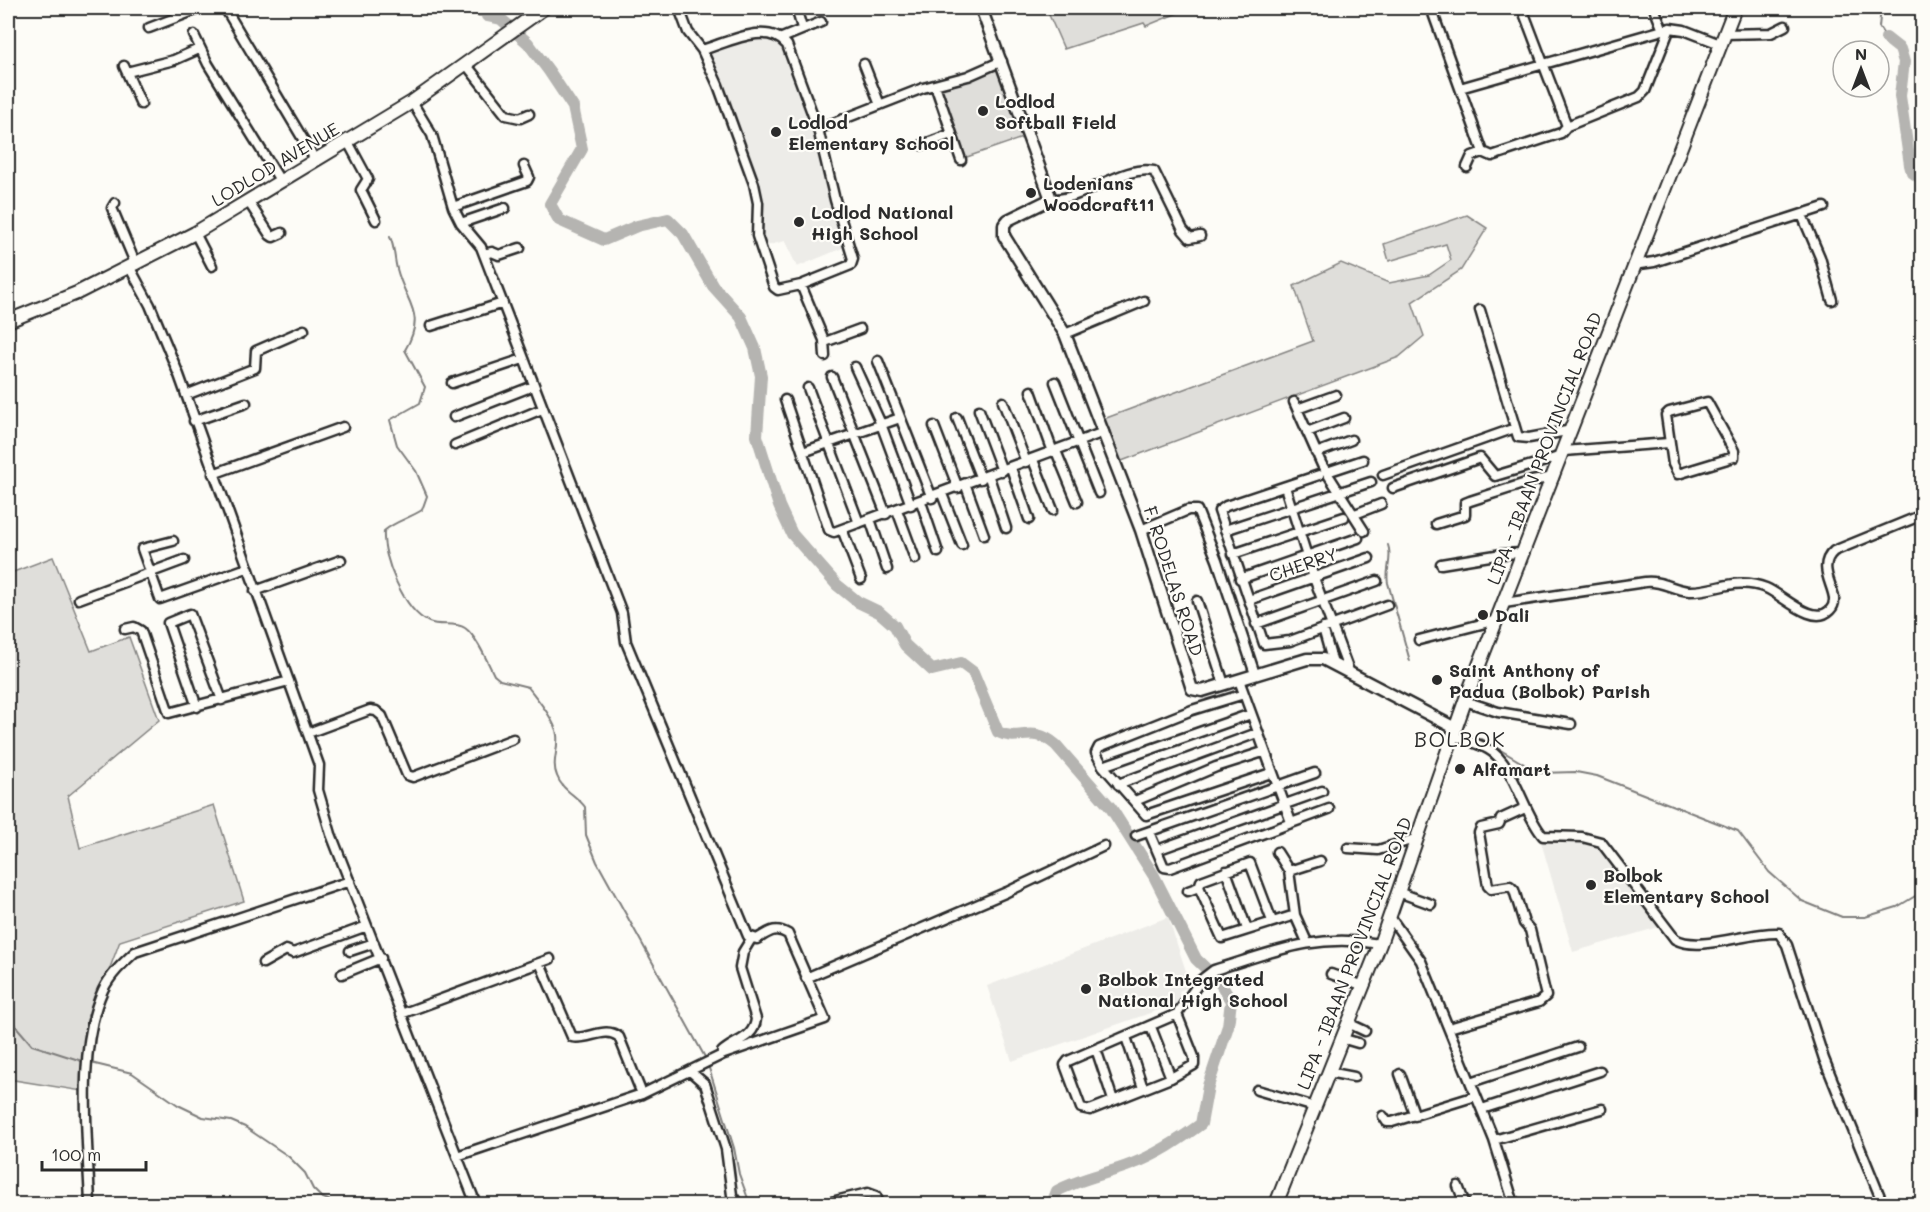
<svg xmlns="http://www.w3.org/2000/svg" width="1930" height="1212" font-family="Mali,sans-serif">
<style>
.built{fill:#edece8}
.green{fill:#dfdeda;stroke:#858482;stroke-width:1.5}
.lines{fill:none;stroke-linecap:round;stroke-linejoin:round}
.stream{stroke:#7e7d7b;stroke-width:2}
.river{stroke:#b5b4b1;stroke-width:12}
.minor-casing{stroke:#2b2b2b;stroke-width:13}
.tertiary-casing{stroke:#2b2b2b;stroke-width:15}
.secondary-casing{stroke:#2b2b2b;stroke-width:16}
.minor{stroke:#fdfcf7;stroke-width:8}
.tertiary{stroke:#fdfcf7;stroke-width:10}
.secondary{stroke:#fdfcf7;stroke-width:12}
.poi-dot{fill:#2b2b2b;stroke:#fdfcf7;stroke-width:2}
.labels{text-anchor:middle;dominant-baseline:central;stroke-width:4.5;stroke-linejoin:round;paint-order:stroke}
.poi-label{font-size:18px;font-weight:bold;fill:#2b2b2b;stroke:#fdfcf7;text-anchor:start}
.street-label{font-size:18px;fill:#2b2b2b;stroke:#fdfcf7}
.quarter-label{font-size:21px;letter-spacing:1.5px;fill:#2b2b2b;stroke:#fdfcf7}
</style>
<rect width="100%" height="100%" fill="#fdfcf7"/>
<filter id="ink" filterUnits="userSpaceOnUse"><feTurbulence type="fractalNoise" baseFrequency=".0167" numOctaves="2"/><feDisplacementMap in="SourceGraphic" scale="12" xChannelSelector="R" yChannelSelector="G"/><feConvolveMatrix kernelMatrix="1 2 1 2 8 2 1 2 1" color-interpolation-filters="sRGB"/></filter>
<g filter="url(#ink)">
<path class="built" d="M770,36l15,12 22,59 16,50 22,90 -48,20 -12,-26 -23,6 -4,-9 3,-32 -55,-155 43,-13z
M1585,841l13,2 61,84 -86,25 -32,-110z
M1168,917l23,69 -12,5 3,11 -170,59 -25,-75z"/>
<path class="green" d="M1046,8h144l-44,18 -2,-3 -80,26z
M1004,68l24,68 -64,22 -27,-71z
M1467,215l20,13 -26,42 -49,32 12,34 -25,21 -280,105 -18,-42 212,-79 -19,-55 47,-23 48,20 40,-8 22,-15 -5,-16 -57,17 -5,-17z
M53,557l38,94 38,-14 30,83 -91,76 12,52 134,-43 30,96 -124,40 -27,72 -11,78 -74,-12v-505z"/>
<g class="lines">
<path class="stream" d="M459,8l3,6 25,2
M1881,8l-2,19 7,11
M390,237c5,11 4,21 7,32 9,35 30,44 8,81l20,37 -5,16 -30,17 7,25 19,26 11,25 -5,14c-12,8 -27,11 -38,21 -2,26 20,80 45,91 11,5 26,-1 36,6 11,7 23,35 29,47l6,5 28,7c10,13 27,33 29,48 2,15 -6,27 0,41 5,14 19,19 28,31l1,28 11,27 109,197
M1388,545c5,13 -3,25 0,38l22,78
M1482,739l57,34 37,-1 21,4 141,55 31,41 33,29 40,16h23l32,-10 25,-15
M8,1017l24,28 53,17
M91,1063l41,10 46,32 25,12 28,4 14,6 43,29 17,17 8,16 8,8 17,7
M708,1065l26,83 5,26 11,30"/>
<path class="river" d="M487,16l14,3 27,24 21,28 24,36 9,42 -32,55 9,16 45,20 33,-14 31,-7 15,15 30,52 28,31 14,31 6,28 -4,60 22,70 13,28 45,51 21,17 21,10 16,14 10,19 27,25 29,-7 12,9 25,60c21,11 34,-8 58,13l55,63 43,68 42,83 23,22 12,20 -3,25 -20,60 -7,38c-22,16 -43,30 -69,40 -25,10 -51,14 -75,27l-5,13
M1886,38l14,11 4,13 -4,34 10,69 2,7 10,7"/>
<g class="minor-casing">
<path id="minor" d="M225,8l91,153
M679,8l9,24 14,18 16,35 36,99 4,19 -1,33 17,51 4,3 23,-5 50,-20 2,-6 -18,-59 -17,-71 -31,-84c-20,-25 -60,-2 -85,5
M796,8l6,20
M1431,8l52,144 9,4 69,-23 6,-7 72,-29 6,-6 25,-63
M1522,8l45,118
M1654,8l9,22
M149,28l52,-20
M1724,34l47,-1 14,-7
M194,35l14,29 73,118
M782,38l39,-16
M465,63l41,52 14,3 9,-4
M864,64l16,41
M124,66l17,38
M127,72l47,-12 25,-11
M935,85l26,75
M1460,88l210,-60 14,2 36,14
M412,102l20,33 21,72 8,16 20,24 141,366 4,29 122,294 9,3c12,-7 18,-13 31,-5l37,85 -101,35 -82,40 -185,62
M818,129l105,-41 45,-12 34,-15
M348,142l20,37 -7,11 15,30
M922,145l29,-11
M1467,167l5,-11 11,-4
M1051,199c33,2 72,-35 103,-28l29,59 7,8 10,-2
M248,201l22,34 3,2 9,-4
M115,203l-3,5 24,57
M453,207l74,-26 2,-4 -5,-11
M1802,215l18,42 12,43
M461,223l44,-15
M195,233l17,33
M484,254l8,-2 7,3 21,-7
M1633,265l21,-3 170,-55
M130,268l20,37 29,70 140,390 -1,25 13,44 126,322 17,43 -1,5
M801,285l23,55 1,16
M1480,310l38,127 11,1 43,-8
M431,326l72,-23
M1065,334l79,-33
M825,342l35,-13
M878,361l54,137
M855,367l26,57 30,81
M832,377l54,137
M1055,382l44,111
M452,383l71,-24
M808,388l51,135
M1031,391l22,61
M186,395l69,-27 1,-17 48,-21
M785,400l44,130 5,2 270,-100
M1003,402l23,60
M1294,402l28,63 42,66
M1707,402l27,49v6l-56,17 -5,-10 -7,-49 3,-3z
M1297,409l39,-14
M979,410l23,61
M454,417l79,-31
M957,418l24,61
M194,421l52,-18
M934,426l24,62
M1307,432l37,-14
M455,445l87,-36
M1056,451l21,51
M1564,451l105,-8
M803,452l97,-34
M1316,453l35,-13
M1033,460l20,50
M1011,468l18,51
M1327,472l36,-12
M213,474l130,-47
M1319,475l-93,31 -7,5 45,133 26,-3 97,-36
M1383,475l132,-47
M989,477l17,51
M966,486l18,49
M1285,487l29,91 35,93
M1393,488l87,-30 15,18 67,-20
M942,494l20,51
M921,502l17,50
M897,510l18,49
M1355,514l26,-10
M870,519l17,50
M1436,524l29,-9v-12l5,-2 62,-20 22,-4
M842,529l19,50
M1141,530l47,-20h9l20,50 38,114
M1225,530l146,-48
M173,541l-31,8 18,50 87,-31
M1233,554l111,-37
M1441,564l61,-10 21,-1
M1240,579l118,-41
M255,591l86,-31
M79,599l105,-39
M1249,600l120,-42
M1197,601l27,83
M1504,603l141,-21c16,-2 29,8 44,9 27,1 46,-15 77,-3 17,7 47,39 64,22 15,-15 -18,-40 4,-59l88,-36
M1256,624l121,-43
M1323,628l10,36
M125,629l9,-2 7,4 28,82 120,-32
M1419,640l78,-20
M1239,680l52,142
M1244,694l-52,16 -93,37 -3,6 7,13 43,49 125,-42
M1465,701l33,11 73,12
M197,707l-29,-84 22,-9 32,86
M308,733l62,-23 6,1 6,5 25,59 6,2 100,-38
M1452,735c12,5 25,8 36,14 26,14 35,64 55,87l39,1 19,5 74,97c25,14 74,-8 104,-6l8,12 37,114 59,145
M1103,766l148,-52
M1118,784l139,-51
M1135,801l81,-34 47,-15
M1149,832l15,35 6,1 159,-59
M1136,836l179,-63
M1348,848l30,2 40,-12
M1157,850l165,-59
M1277,852l12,19 6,44 12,27
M1226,871l21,58
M1289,871l31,-10
M1199,887l23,51 73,-23
M1188,891l11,-4 2,-6 49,-18 22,58
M1398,892l33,12
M1390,917l31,44 73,179 20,64
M350,951l24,-8
M263,963l23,-13 7,3 74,-27
M540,963l32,74c16,4 33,-12 47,0l23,57
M342,974l39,-16
M1331,974l33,12
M806,978l201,-86 97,-46
M401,1014l149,-55
M1177,1014l17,43v8l-23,13 -81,32 -9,-2 -16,-43 3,-4 109,-47 24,-34 13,-10c62,-19 101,-37 166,-26
M1348,1023l17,8
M1151,1027l20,51
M1449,1028l90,-26 7,-6 -16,-66 -6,-7 -10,-33 -4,-4 -19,3 -3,-3 -9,-53 2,-5 18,-4 2,-5 24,-11
M1126,1037l17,51
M1341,1038l17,5
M1096,1049l17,51
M722,1052c13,-12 32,-13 34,-33l-16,-51 3,-16 8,-13
M690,1071l15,13 21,65 6,46 6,9
M1328,1072l26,5
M1400,1074l15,42
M1471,1082l107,-35
M1257,1090l58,17
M1482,1109l118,-38
M1383,1116l4,6h5l84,-26
M1494,1140l108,-31
M1458,1186l7,18
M90,1204c-2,-63 -14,-155 13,-214 7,-15 20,-27 32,-38l215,-71
M823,1204l45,-11 8,3 3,8"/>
</g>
<g class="tertiary-casing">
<path id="tertiary" d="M981,8l70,191 -43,21 -4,5v11l61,98 76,196 51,159 10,2 105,-32h16l132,69"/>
</g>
<g class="secondary-casing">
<path id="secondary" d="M8,321l69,-28 118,-60 217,-131 132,-94
M1276,1204l104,-260 85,-243 270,-693"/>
</g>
<use href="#minor" class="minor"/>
<use href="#tertiary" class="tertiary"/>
<use href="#secondary" class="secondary"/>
</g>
</g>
<g class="poi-dot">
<circle cx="983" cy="111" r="6"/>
<circle cx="776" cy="132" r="6"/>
<circle cx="1031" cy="193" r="6"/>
<circle cx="799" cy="222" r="6"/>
<circle cx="1483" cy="615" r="6"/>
<circle cx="1437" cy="680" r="6"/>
<circle cx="1460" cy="769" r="6"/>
<circle cx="1591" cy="885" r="6"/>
<circle cx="1086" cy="989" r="6"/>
</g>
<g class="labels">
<g class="poi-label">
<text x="995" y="101">Lodlod<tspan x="995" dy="21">Softball Field</tspan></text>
<text x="788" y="122">Lodlod<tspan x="788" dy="21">Elementary School</tspan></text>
<text x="1043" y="183">Lodenians<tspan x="1043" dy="21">Woodcraft11</tspan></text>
<text x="811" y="212">Lodlod National<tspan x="811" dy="21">High School</tspan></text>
<text x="1495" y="615">Dali</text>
<text x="1449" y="670">Saint Anthony of<tspan x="1449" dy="21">Padua (Bolbok) Parish</tspan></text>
<text x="1472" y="769">Alfamart</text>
<text x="1603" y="875">Bolbok<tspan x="1603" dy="21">Elementary School</tspan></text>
<text x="1098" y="979">Bolbok Integrated<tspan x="1098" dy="21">National High School</tspan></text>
</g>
<g class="street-label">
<text transform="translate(275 164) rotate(-31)">LODLOD AVENUE</text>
<text transform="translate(1544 448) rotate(-69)">LIPA - IBAAN PROVINCIAL ROAD</text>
<text transform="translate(1303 564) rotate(-19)">CHERRY</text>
<text transform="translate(1174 581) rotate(72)">F. RODELAS ROAD</text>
<text transform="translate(1354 953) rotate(-69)">LIPA - IBAAN PROVINCIAL ROAD</text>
</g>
<g class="quarter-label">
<text x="1460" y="738">BOLBOK</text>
</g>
</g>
<rect width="1930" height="1212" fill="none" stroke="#fdfcf7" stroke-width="30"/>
<rect x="15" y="15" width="1900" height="1182" fill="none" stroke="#2b2b2b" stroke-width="2" filter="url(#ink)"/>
<g transform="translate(1861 69)"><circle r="28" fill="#fdfcf7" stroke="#a9a8a5" stroke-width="1.5"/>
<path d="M0-4.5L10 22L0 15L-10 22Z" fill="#2b2b2b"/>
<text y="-9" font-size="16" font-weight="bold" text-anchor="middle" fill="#2b2b2b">N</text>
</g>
<path d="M42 1161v9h104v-9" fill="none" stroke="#2b2b2b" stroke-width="3"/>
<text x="51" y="1161" font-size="18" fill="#2b2b2b" stroke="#fdfcf7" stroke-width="4.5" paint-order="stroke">100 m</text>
</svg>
